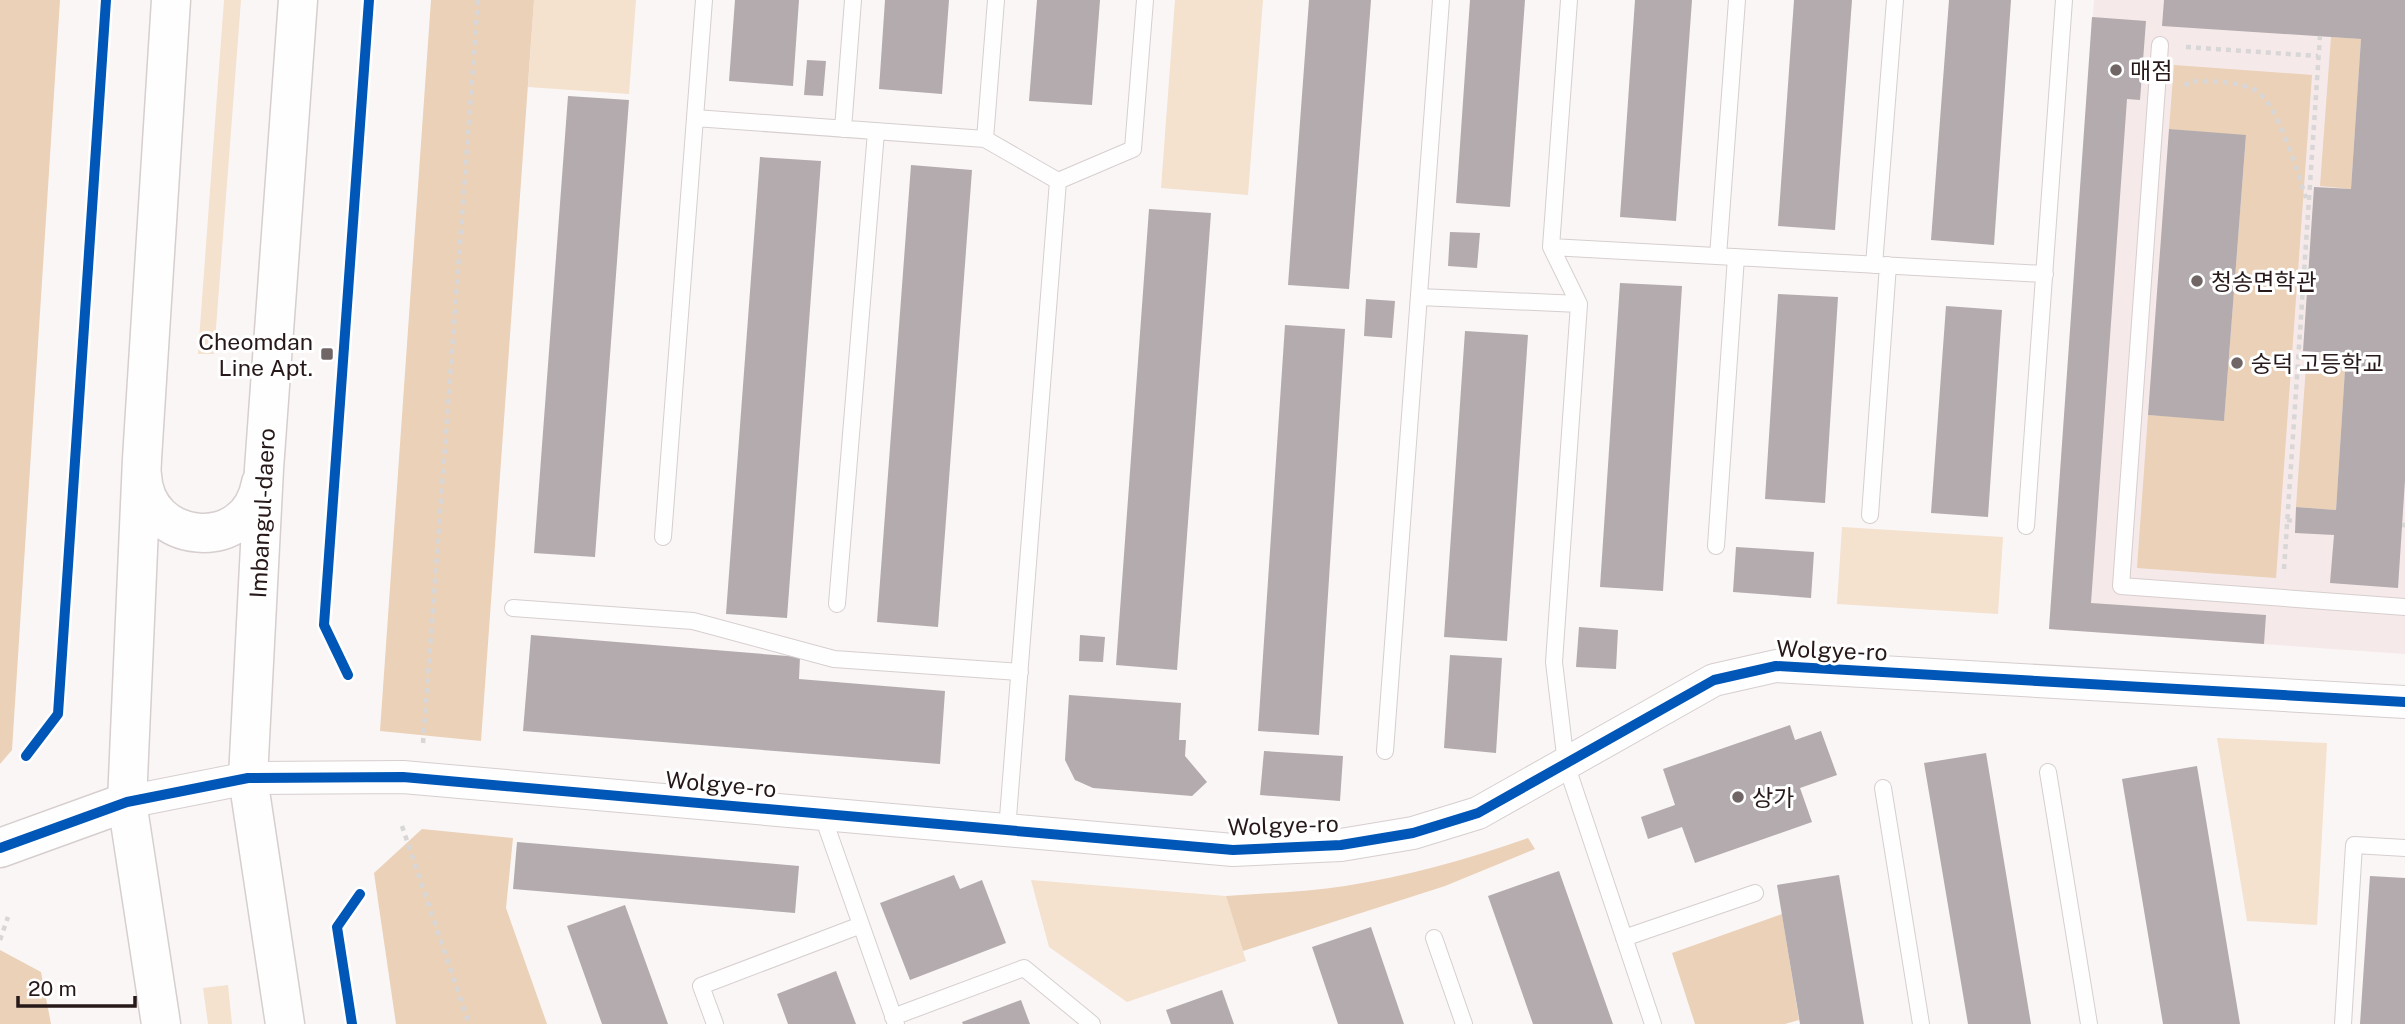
<svg xmlns="http://www.w3.org/2000/svg" width="2405" height="1024" font-family="'Public Sans','Noto Sans KR',sans-serif">
<style>
.built{fill:#f6e9e9}
.green{fill:#f4e1ce}
.forest{fill:#ead1b7}
.building{fill:#b3abad}
.lines{fill:none;stroke-linecap:round;stroke-linejoin:round}
.service-casing{stroke:#d7cece;stroke-width:18}
.minor-casing{stroke:#d7cece;stroke-width:34}
.tertiary-casing{stroke:#d7cece;stroke-width:41}
.secondary-casing{stroke:#d7cece;stroke-width:41}
.path{stroke:#d8d6d6;stroke-width:4.5;stroke-dasharray:5 5;stroke-linecap:butt}
.service{stroke:#fefefe;stroke-width:16}
.minor{stroke:#fefefe;stroke-width:32}
.tertiary{stroke:#fefefe;stroke-width:38}
.secondary{stroke:#fefefe;stroke-width:38}
.cycleway-casing{stroke:#fff;stroke-width:15}
.cycleway{stroke:#0057b8;stroke-width:10}
.poi-dot{fill:#716666;stroke:#fff;stroke-width:2.5}
.labels{text-anchor:middle;dominant-baseline:central;stroke-width:6;stroke-linejoin:round;paint-order:stroke}
.poi-label{font-size:23px;fill:#271919;stroke:#fff;text-anchor:start}
.street-label{font-size:23px;fill:#271919;stroke:#fff}
</style>
<rect width="100%" height="100%" fill="#faf6f6"/>
<path class="built" d="M2094,0h311v654l-356,-25z"/>
<path class="green" d="M224,0h17l-27,354h13h-29z
M534,0h102l-7,94 -101,-7z
M1175,0h88l-15,195 -87,-7z
M1842,527l161,10 -5,77 -161,-10z
M2217,738l110,5 -10,182 -70,-4z
M1031,880l195,16 20,65 -119,41 -78,-55z
M228,985l4,39h-24l-5,-36z"/>
<path class="forest" d="M0,0h60l-48,750 -12,14z
M431,0h103l-53,741 -101,-10z
M2331,37l30,2 -10,150 -31,-3z
M2174,65l138,10 -36,503 -139,-10 11,-153 76,5 22,-284 -77,-7z
M2307,352l39,2 -10,156 -40,-3z
M422,829l91,9 -7,70 41,116h-151l-22,-151z
M1528,838l7,11 -90,37 -202,65 -17,-55c39,-3 80,-4 119,-10 62,-10 124,-27 183,-48z
M1782,914l17,106 -14,4h-90l-23,-71z
M0,950l41,22 10,52h-51z"/>
<path class="building" d="M735,0h64l-6,86 -64,-5z
M885,0h64l-7,94 -63,-5z
M1037,0h63l-8,105 -63,-4z
M1309,0h62l-22,289 -61,-4z
M1470,0h55l-15,207 -54,-4z
M1635,0h57l-16,221 -56,-4z
M1794,0h58l-17,230 -57,-4z
M1949,0h62l-17,245 -63,-5z
M2164,0h241v480l-7,108 -68,-5 4,-48 -39,-2 1,-26 40,3 10,-156 -43,-3 11,-164 37,2 10,-150 -199,-13z
M2092,17l54,4 -6,79 -13,-1 -36,504 175,12 -2,29 -215,-15z
M807,60l19,1 -3,35 -19,-1z
M568,96l61,4 -34,457 -61,-4z
M2169,129l77,6 -22,286 -76,-6z
M760,157l61,4 -34,457 -61,-4z
M911,165l61,5 -34,457 -61,-5z
M1149,209l62,4 -34,457 -61,-5z
M1450,232l30,1 -3,35 -29,-2z
M1620,283l62,3 -19,305 -63,-4z
M1778,294l60,3 -13,206 -60,-4z
M1366,299l29,2 -3,37 -28,-2z
M1946,306l56,4 -14,207 -57,-4z
M1285,325l60,4 -26,406 -61,-4z
M1465,331l63,4 -21,306 -63,-4z
M1736,547l78,5 -3,46 -78,-6z
M1579,627l39,3 -2,39 -40,-2z
M531,635l269,22 -1,22 146,12 -5,73 -417,-33z
M1080,635l25,2 -2,25 -24,-1z
M1450,655l52,3 -6,95 -52,-5z
M1069,695l112,8 -2,37h7l-1,16 22,26 -15,14 -99,-8 -18,-8 -10,-20z
M1790,725l5,15 26,-9 16,44 -37,13 12,34 -117,41 -13,-36 -34,12 -7,-22 34,-12 -12,-36z
M1264,751l79,5 -3,45 -80,-6z
M1986,753l45,271h-63l-44,-261z
M2197,766l43,258h-77l-41,-245z
M517,842l282,24 -4,47 -282,-24z
M1559,871l54,153h-80l-45,-128z
M954,875l6,14 22,-9 24,63 -96,37 -30,-77z
M1839,875l25,149h-64l-23,-139z
M2370,876l35,2v146h-45z
M625,905l43,119h-66l-35,-98z
M1371,927l33,97h-66l-26,-77z
M836,971l20,53h-68l-11,-30z
M1222,990l12,34h-63l-5,-14z
M1021,1000l9,24h-67l-1,-2z"/>
<g class="lines">
<g class="service-casing">
<path id="service" d="M1569,0l-18,247 28,57 -25,358 12,102 87,260
M2160,45l-39,541 284,21
M695,118l290,21 73,42
M843,129l10,-129
M985,139l11,-139
M1058,181l75,-32 12,-149
M1551,247l494,27
M1718,256l19,-256
M1874,265l21,-265
M1419,297l160,7
M1870,515l18,-250
M2026,526l38,-526
M663,537l41,-537
M1716,546l20,-289
M837,604l39,-472
M513,608l180,13 141,38 186,13
M1385,751l56,-751
M2048,772l41,252
M1883,788l38,236
M822,814l74,210
M1007,830l51,-649
M1434,938l30,86
M1624,938l131,-45
M893,1017l131,-49 68,56
M715,1024l-14,-38 160,-61
M2343,1024l11,-179 51,3"/>
</g>
<g class="minor-casing">
<path id="minor" d="M127,802l121,-24 155,-1 830,73 108,-5 72,-12 65,-20 236,-133 62,-14 629,36"/>
</g>
<g class="tertiary-casing">
<path id="tertiary" d="M0,848l127,-46"/>
</g>
<g class="secondary-casing">
<path id="secondary" d="M142,475c3,70 106,81 119,8
M161,1024l-34,-222 15,-343 29,-459
M285,1024l-37,-246 16,-309 34,-469"/>
</g>
<path class="path" d="M2186,47l132,9
M2185,86l5,-5c21,1 46,-1 65,9 23,13 42,81 51,108
M2304,271h4l-3,12
M2287,520l8,1
M2402,525h3
M2284,569l36,-533
M423,743l55,-743
M402,826l67,198
M0,940l8,-23"/>
<use href="#service" class="service"/>
<use href="#minor" class="minor"/>
<use href="#tertiary" class="tertiary"/>
<use href="#secondary" class="secondary"/>
<g class="cycleway-casing">
<path id="cycleway" d="M348,675l-24,-50 45,-625
M26,756l32,-42 48,-714
M0,848l127,-46 121,-24 155,-1 830,73 108,-5 72,-12 65,-20 236,-133 62,-14 629,36
M352,1024l-15,-97 23,-33"/>
</g>
<use href="#cycleway" class="cycleway"/>
</g>
<g class="poi-dot">
<circle cx="2116" cy="70" r="7"/>
<circle cx="2197" cy="281" r="7"/>
<rect x="320" y="347" width="14" height="14" rx="3.5"/>
<circle cx="2237" cy="363" r="7"/>
<circle cx="1738" cy="797" r="7"/>
</g>
<g class="labels">
<g class="poi-label">
<text x="2130" y="70">매점</text>
<text x="2211" y="281">청송면학관</text>
<text x="313" y="341" text-anchor="end">Cheomdan<tspan x="313" dy="26">Line Apt.</tspan></text>
<text x="2251" y="363">숭덕 고등학교</text>
<text x="1752" y="797">상가</text>
</g>
<g class="street-label">
<text transform="translate(262 513) rotate(-87)">Imbangul-daero</text>
<text transform="translate(1832 650) rotate(2)">Wolgye-ro</text>
<text transform="translate(721 784) rotate(5)">Wolgye-ro</text>
<text transform="translate(1283 825) rotate(-2)">Wolgye-ro</text>
</g>
</g>
<path d="M18 996v10h117v-10" fill="none" stroke="#271919" stroke-width="3.5"/>
<text x="28" y="996" font-size="21" fill="#271919" stroke="#ffffff" stroke-width="5" paint-order="stroke">20 m</text>
</svg>
